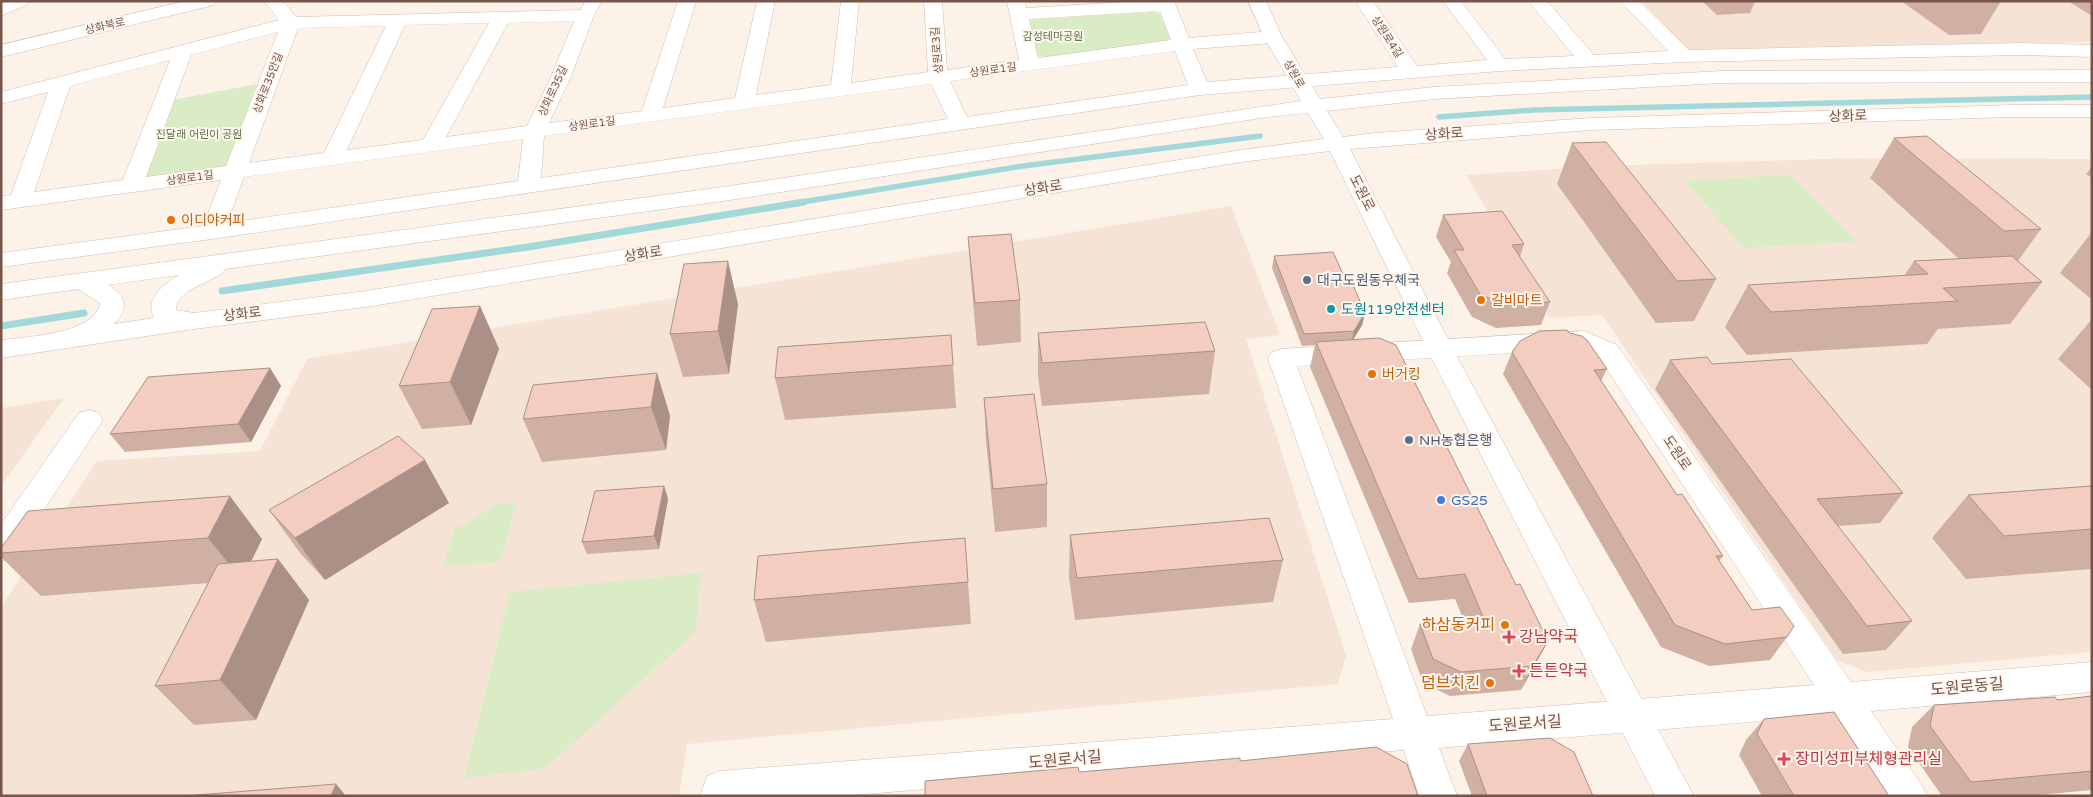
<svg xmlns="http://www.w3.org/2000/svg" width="2093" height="797" font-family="'Varela Round','Noto Sans KR',sans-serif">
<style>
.residential{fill:#f5e3d6}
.green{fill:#daecc6}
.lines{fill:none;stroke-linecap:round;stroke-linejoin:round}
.stream-far1{stroke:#a1d8da;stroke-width:5.5}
.stream{stroke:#a1d8da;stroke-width:7}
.street-casing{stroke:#d2bbb0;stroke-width:1}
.secondary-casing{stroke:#d5baad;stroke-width:1}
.street{fill:#fff;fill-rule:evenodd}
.secondary{fill:#fff;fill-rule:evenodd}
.wall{fill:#d1b0a4}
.shaded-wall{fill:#aa9086}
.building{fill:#f3cdbf;stroke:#aa9086}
.food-dot{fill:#e8710a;stroke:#fff7ef;stroke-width:2}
.service-dot{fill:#5c6f8a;stroke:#fff7ef;stroke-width:2}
.culture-dot{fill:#0f9aa8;stroke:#fff7ef;stroke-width:2}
.shop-dot{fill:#3f7fe0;stroke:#fff7ef;stroke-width:2}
.health-dot{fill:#e0444e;stroke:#fff7ef;stroke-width:2}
.labels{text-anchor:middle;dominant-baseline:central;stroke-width:4;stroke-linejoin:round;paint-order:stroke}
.far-street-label{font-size:11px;fill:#78554b;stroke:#fff7ef}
.far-park-label{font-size:11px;fill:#587940;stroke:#fff7ef}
.street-label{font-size:14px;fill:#78554b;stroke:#fff7ef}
.food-label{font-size:14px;fill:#c56008;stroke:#fff7ef;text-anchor:start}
.service-label{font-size:14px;fill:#4e5e75;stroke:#fff7ef;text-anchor:start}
.culture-label{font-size:14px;fill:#0d838f;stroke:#fff7ef;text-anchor:start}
.shop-label{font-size:14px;fill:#366cbe;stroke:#fff7ef;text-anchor:start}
.near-food-label{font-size:16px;fill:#c56008;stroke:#fff7ef;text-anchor:end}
.near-health-label{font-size:16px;fill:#be3a42;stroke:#fff7ef;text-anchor:start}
.near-street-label{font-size:16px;fill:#78554b;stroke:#fff7ef}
</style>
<rect width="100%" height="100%" fill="#fdf2e8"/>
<path class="residential" d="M1641,1h451v41l-404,8z
M1856,158l236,1v493l-225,20 -30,-12 -235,-345 -52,3 -84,-143 135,-9z
M1231,206l49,129 -34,4 100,317 -8,28 -651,60 -8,52h-678v-189l96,-146 163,-10 47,-92z
M64,398l-63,88v-78z"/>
<path class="green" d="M1150,9l10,5 10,25 -8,5 -116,14 -13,-5 -10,-34z
M257,84l-31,83 -84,13 30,-80z
M1790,175l66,66 -112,7 -59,-67z
M517,502l-18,60 -56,4 12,-36 43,-26z
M701,573l-6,59 -149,136 -82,10 46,-186z"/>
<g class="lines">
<path class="stream-far1" d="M1439,117l94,-7 559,-13
M796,203l227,-37 237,-30"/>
<path class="stream" d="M222,291l306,-44 276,-45
M1,326l83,-13"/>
<g class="street-casing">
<path id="street" d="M6,1h23l-3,4 -25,11v-12z
M185,1h32l-3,4 -213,52v-12z
M264,1h19l13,16 284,-7 6,-9h16l-8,14 -24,64 -21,44 93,-12 36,-110h18l-33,107 72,-10 22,-97h18l-19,94 75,-10 10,-84h18l-8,82 77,-11 -4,-71h18l5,69 72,-10 -12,-59h18l1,7 115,-7h33l15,37 84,-7 7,2 2,4 -2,4 -7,2 -80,6 14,33 191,-15 -43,-66h18l44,65 70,-6 -44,-59h18l44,58 69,-3 -46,-55h19l47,54 74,-4 -48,-50h19l50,49 332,-7 71,2v12l-71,-2 -337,7 -184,9 -300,24 -988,144 -211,28v-14l202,-27 18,-46 -220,30v-14l10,-1 37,-103 -47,12v-12l278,-72zM1160,11l11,29 -133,18 -9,-39zM574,21l-24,58 -23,47 -81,11 62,-114zM489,23l-66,117 -76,10 58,-125zM386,26l-62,127 -75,10 49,-135zM278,32l-52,134 -80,11 45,-122zM1175,51l13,34 -221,32 -17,-36zM170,60l-47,120 -89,12 36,-106zM931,84l17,35 -407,59 3,-42zM523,139l-5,42 -291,42 17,-46z
M1584,331l33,14 234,337 241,-20v30l-221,19 50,73 6,12h-41l-53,-81 -394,33 18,48h-38l-15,-46 -563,46h-141l7,-20 13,-5 673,-52 -125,-361 4,-6 9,-3zM1581,349l18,8 215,328 -387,31 -130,-350z"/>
</g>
<g class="secondary-casing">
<path id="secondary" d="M1248,1h18l16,36 38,62 114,-12 287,-16 371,-1v12l-371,1 -287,16 -107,12 16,26 32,-4 216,-15 421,-13h80v12h-80l-421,13 -241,19 103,200 241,447h-39l-228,-447 -97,-198 -89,11 -875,145 -172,22 -193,29v-18c24,-3 95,-6 99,-37l-22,-14 -77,11v-16l722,-97 578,-86 -37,-64zM1308,113l16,26 -83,11 -875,141 -172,22 -18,-3 1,-8 11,-11 34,-17 3,-5 498,-68 545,-84zM179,275c-15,9 -35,24 -25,43l-40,6c15,-16 13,-28 -6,-39z
M89,410l10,3 4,7 -91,138 -11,3v-37l78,-111z"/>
</g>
<use href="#street" class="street"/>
<use href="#secondary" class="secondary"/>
</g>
<path class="wall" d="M1702,1h53l-5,12 -33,2z
M1901,1h100l-20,33 -32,1z
M2068,1h24v15z
M1894,138l147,91 -23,32 24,21 -32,42 -72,5 -11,15 -180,11 -22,-28 23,-42 156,-9 10,-15 45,-2 -89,-81z
M1572,143l144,136 -22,42 -38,2 -99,-139z
M2092,167v11l-6,-4z
M1443,215l81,29 -4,13 30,45 -9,23 -45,3 -24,-11 -25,-44 4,-11 -15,-25z
M2092,232v66h-2l-30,-25z
M968,237l52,63 1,42 -44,4 -6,-67z
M1274,256l74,29 17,28 -3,12 -9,15 163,245 32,56 -27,49 -71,6 -27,-13 -12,-34 9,-25 44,-3 -9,-22 -46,4 -99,-236 5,-22 -13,1 -30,-78z
M738,304l-9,70 -46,3 -13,-43z
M480,306l19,43 -28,76 -49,4 -23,-43z
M2092,319v71l-34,-31z
M1038,333l177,18 -6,43 -167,12 -4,-30z
M1569,333l38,36 -6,12 76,114 46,61 -4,5 33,49 35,27 -17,23 -61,6 -48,-19 -158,-273 9,-22z
M951,335l5,73 -171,12 -10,-42z
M1670,360l42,4 191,129 -23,30 -43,3 75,95 -26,29 -43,4 -188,-265z
M270,368l11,18 -30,56 -126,10 -15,-18z
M657,373l13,43 -4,34 -124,12 -19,-43z
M984,398l63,86v43l-52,5 -9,-91z
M664,486l4,13 -9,50 -72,5 -5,-12z
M2092,486v83l-126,10 -34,-41 36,-43z
M449,503l-124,77 -25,-27 -31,-43z
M28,511l234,28 -11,22 27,-2 31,41 -53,120 -62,5 -39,-39 54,-103 -168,13 -40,-39v-9z
M1070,535l213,25 -10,42 -198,18 -6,-42z
M965,538l6,86 -205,18 -12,-42z
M2092,696v94l-66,6h-84l-34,-49 4,-20 22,-22 123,-5z
M1764,719l125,77h-127l-23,-41 7,-15z
M1468,744l125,52h-121l-13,-35z"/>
<path class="shaded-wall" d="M728,261l10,43 -9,70 -11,-43z
M480,306l19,43 -28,76 -21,-43z
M1365,313l-3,12 -11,18 3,-12z
M270,368l11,18 -30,56 -13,-18z
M657,373l13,43 -4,34 -15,-43z
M425,460l24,43 -124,77 -30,-42z
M664,486l4,13 -9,50 -5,-13z
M230,496l32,43 -20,41 -34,-42z
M278,559l31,41 -53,120 -36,-40z
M1548,641l-13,24 -14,25 12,-24z
M336,784l10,12h-15z"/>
<path class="building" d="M1927,136l114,93 -37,2 -110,-93z
M1606,142l110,137 -39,2 -105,-138z
M1502,211l22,33 -12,1 38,57 -46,3 -24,-11 -26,-44h10l-21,-35z
M1011,234l9,66 -45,3 -7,-66z
M1333,252l15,33h5l12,28 -11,18 -50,3 -30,-78z
M2012,256l30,26 -99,6 14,13 -186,11 -23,-27 180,-11 -14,-13z
M728,261l-10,70 -48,3 14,-70z
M480,306l-30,76 -51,4 33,-77z
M1205,322l10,29 -173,12 -4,-30z
M1567,330l2,3 13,3 5,4 20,29 -13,1 83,125 5,-1 41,62h-7l36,54 28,-3 14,19 -7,11 -62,7 -50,-19 -163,-273 8,-11 19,-10z
M951,335l2,30 -178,13 3,-31z
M1379,338l17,7 120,240 4,-1 28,57 -15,25 -72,6 -28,-13 -13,-35 64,-5 -19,-45 -47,5 -102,-237z
M1707,357l5,7 79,-5 112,134 -86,6 95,122 -45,5 -197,-266z
M270,368l-32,56 -128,10 38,-57z
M657,373l-6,34 -128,12 10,-34z
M1034,394l13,90 -54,5 -9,-91z
M398,436l27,24 -130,78 -26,-28z
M664,486l-10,50 -72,6 13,-51z
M2092,486v43l-88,7 -36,-41z
M230,496l-22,42 -207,15v-5l27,-37z
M1269,518l14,42 -206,18 -7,-43z
M965,538l3,44 -214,18 4,-44z
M278,559l-58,121 -65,6 63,-122z
M2092,696v75l-121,11 -41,-56 4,-21 121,-8 2,3z
M1834,712l55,84h-95l-37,-62 7,-15z
M1550,738l24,14 19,44h-106l-19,-52z
M1376,747l31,17 11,32h-493v-15l153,-14 1,5 161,-14v3z
M336,784l-5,12h-147z"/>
<g class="food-dot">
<circle cx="171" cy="220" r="5"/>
<circle cx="1481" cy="300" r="5"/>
<circle cx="1372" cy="374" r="5"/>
<circle cx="1505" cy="625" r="5"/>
<circle cx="1490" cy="683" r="5"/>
</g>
<g class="service-dot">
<circle cx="1307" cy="280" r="5"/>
<circle cx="1409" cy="440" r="5"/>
</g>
<circle class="culture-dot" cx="1331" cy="309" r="5"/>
<circle class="shop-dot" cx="1441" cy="500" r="5"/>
<g class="health-dot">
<path d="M1506.5 629.5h5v5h5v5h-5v5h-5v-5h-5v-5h5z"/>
<path d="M1516.5 663.5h5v5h5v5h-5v5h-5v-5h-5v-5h5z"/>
<path d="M1781.5 751.5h5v5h5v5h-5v5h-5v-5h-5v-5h5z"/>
</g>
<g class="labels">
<g class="far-street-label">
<text transform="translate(105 26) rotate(-13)">상화북로</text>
<text transform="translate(1387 37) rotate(57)">상원로4길</text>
<text transform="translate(937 50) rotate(-95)">상원로3길</text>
<text transform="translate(993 70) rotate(-8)">상원로1길</text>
<text transform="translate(1294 74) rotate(60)">상원로</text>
<text transform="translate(268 83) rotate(-69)">상화로35안길</text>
<text transform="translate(553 91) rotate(-65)">상화로35길</text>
<text transform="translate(592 124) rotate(-8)">상원로1길</text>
<text transform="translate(190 178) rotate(-8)">상원로1길</text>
</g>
<g class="far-park-label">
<text x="1053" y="36">감성테마공원</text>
<text x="199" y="134">진달래 어린이 공원</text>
</g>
<g class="street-label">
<text transform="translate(1848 116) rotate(-2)">상화로</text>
<text transform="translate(1444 134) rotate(-4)">상화로</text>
<text transform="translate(1043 188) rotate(-9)">상화로</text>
<text transform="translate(1362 193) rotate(63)">도원로</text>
<text transform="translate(643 254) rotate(-9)">상화로</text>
<text transform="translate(242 314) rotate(-7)">상화로</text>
<text transform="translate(1677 453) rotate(56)">도원로</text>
</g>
<g class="food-label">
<text x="181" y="220">이디야커피</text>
<text x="1491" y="300">갈비마트</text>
<text x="1382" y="374">버거킹</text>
</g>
<g class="service-label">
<text x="1317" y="280">대구도원동우체국</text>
<text x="1419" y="440">NH농협은행</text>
</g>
<g class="culture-label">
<text x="1341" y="309">도원119안전센터</text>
</g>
<g class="shop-label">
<text x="1451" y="500">GS25</text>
</g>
<g class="near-food-label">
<text x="1495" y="625">하삼동커피</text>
<text x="1480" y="683">덤브치킨</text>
</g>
<g class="near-health-label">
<text x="1519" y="637">강남약국</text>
<text x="1529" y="671">튼튼약국</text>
<text x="1795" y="759">장미성피부체형관리실</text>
</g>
<g class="near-street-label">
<text transform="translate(1967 687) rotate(-5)">도원로동길</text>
<text transform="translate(1525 724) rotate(-4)">도원로서길</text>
<text transform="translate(1065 760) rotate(-5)">도원로서길</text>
</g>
</g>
<rect width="2093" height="797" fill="none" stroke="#78554b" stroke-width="5"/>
</svg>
